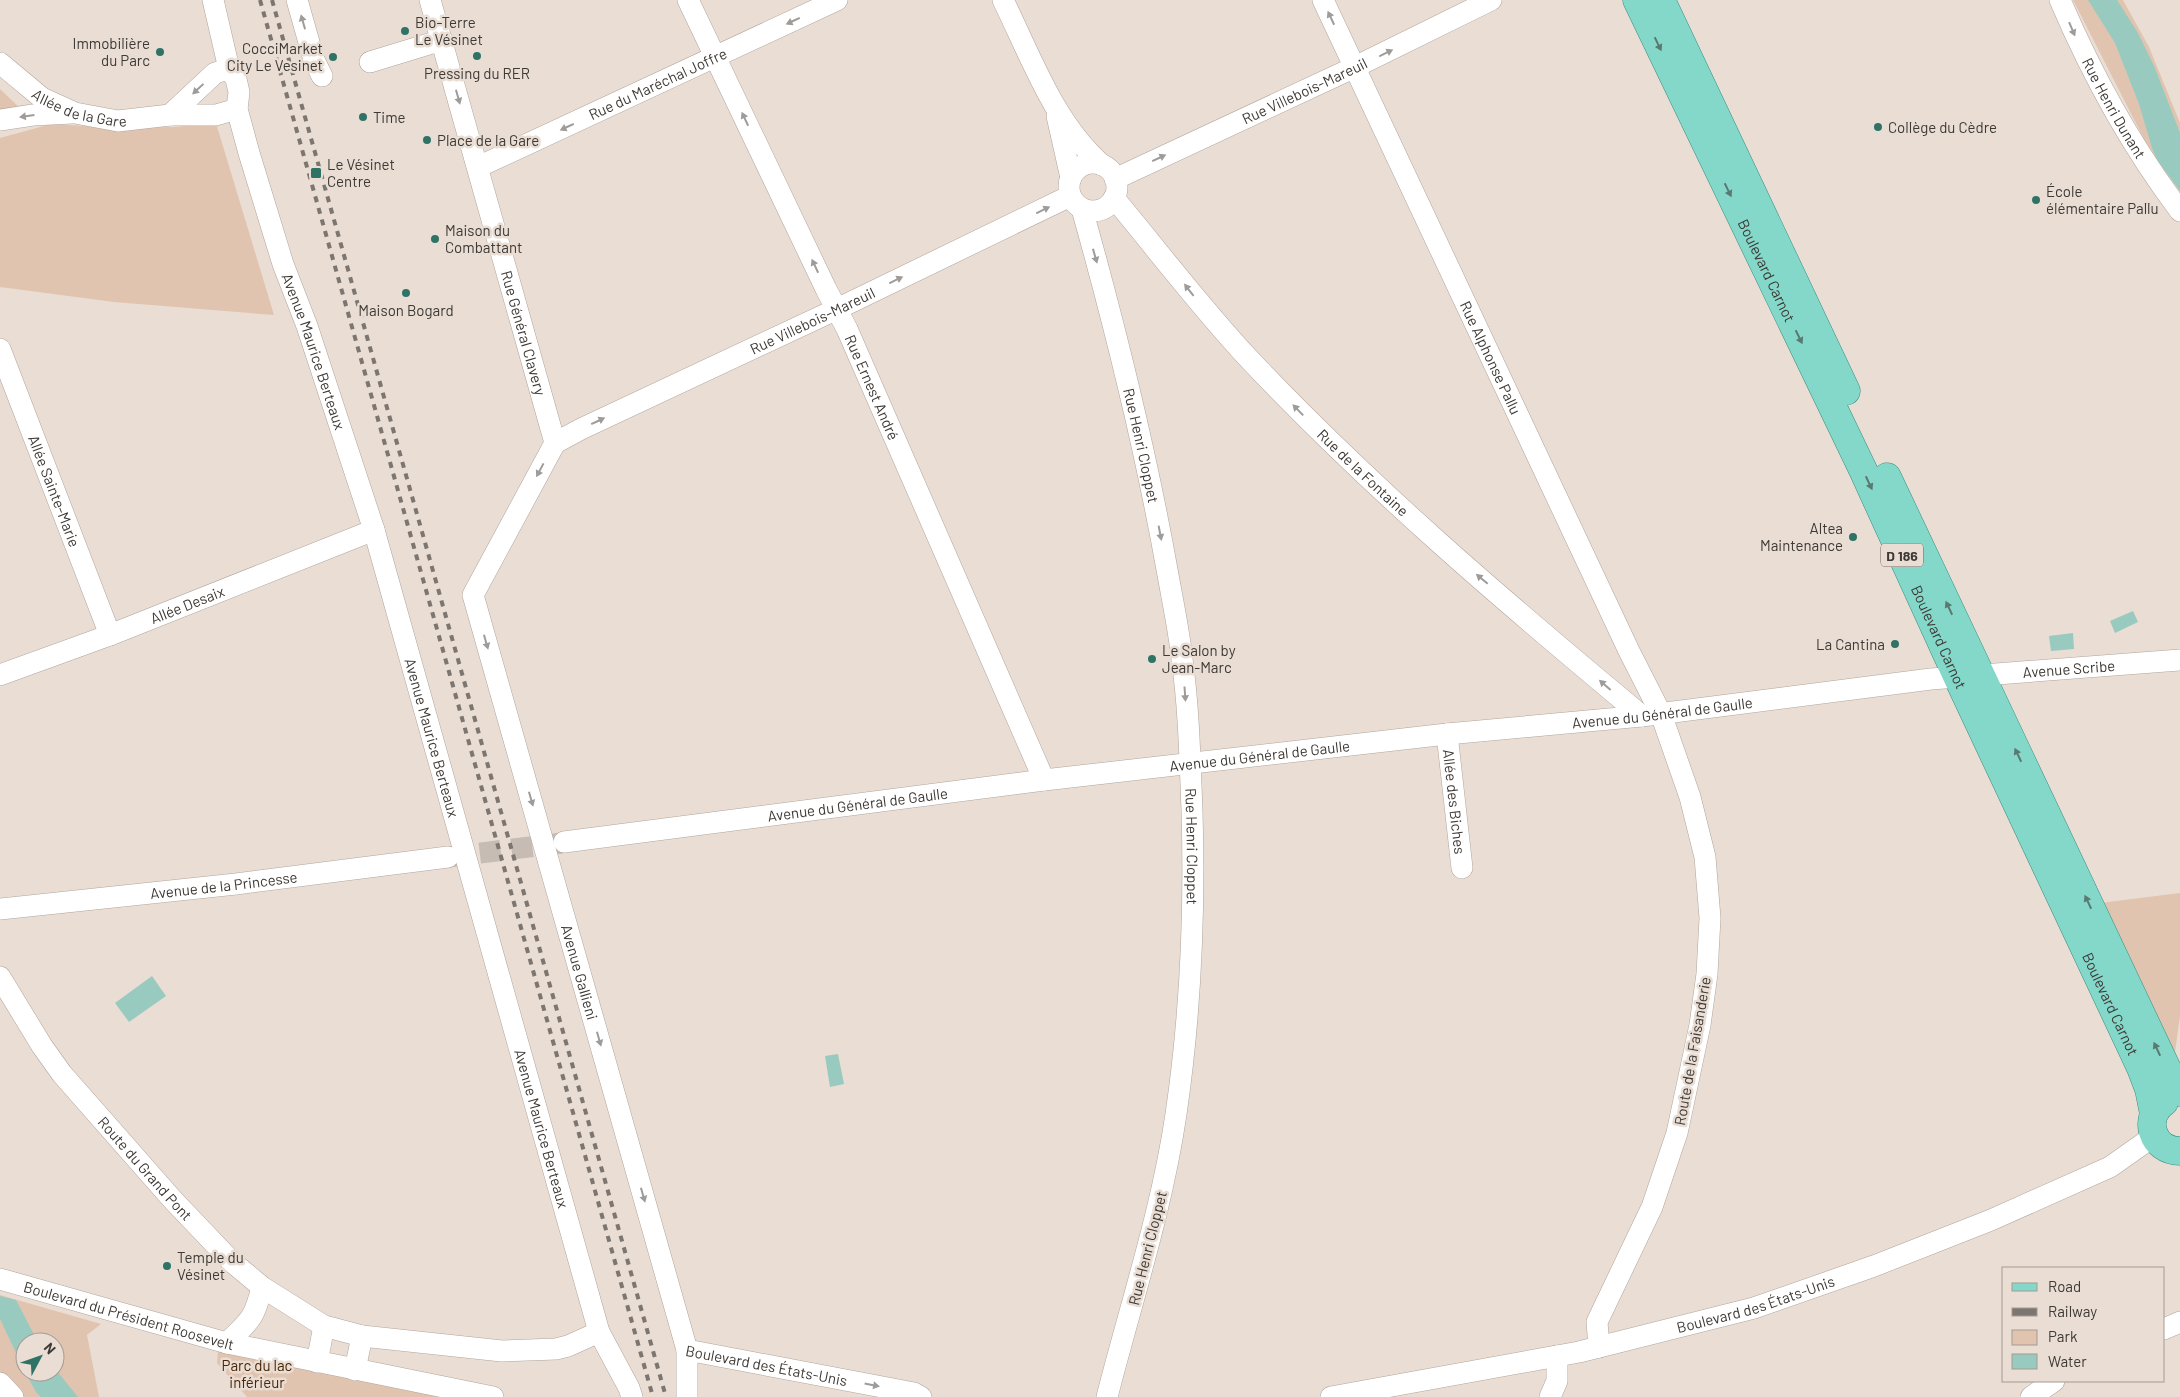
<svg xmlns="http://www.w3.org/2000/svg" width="2180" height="1397" font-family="Barlow,sans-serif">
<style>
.green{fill:#e1c4af;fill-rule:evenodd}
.water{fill:#99cabf}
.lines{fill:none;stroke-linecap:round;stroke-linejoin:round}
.minor-tunnel{stroke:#c7bcb4;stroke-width:21;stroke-dasharray:21 11;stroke-linecap:butt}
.minor-casing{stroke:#b1a59d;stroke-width:22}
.major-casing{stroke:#368f7f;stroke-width:29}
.minor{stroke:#fff;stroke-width:21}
.major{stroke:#84d8ca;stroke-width:28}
.rail{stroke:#7d7670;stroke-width:4;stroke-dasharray:6 6;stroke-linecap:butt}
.oneway{fill:#9e9c9a}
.oneway2{fill:#597971}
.poi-dot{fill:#2f7366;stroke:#e9ddd4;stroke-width:2}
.labels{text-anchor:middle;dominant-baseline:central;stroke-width:5;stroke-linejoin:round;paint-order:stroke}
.shield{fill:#e9ddd4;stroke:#716a65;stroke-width:1}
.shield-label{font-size:14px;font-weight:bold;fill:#3d3935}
.poi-label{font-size:15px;fill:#3d3935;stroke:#e9ddd4;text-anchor:start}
.street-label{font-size:15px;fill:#3d3935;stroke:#e9ddd4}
.park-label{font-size:15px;fill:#492606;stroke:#e9ddd4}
</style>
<rect width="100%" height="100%" fill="#e9ddd4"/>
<path class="green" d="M2073,0h50l26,47 31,76v69l-35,-51z
M0,89l22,21 -22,3z
M216,123l58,192 -160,-13 -114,-15v-149l51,-14 68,4 55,-1z
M2180,893v123l-6,43 -74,-156z
M0,1295l101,29 -14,11 12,62h-83l-16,-20zM25,1342h30v30h-30z
M219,1341l274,56h-246l-30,-34z"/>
<path class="water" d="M2088,0h29l21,33 17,35 25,65v58l-23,-31 -5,-12 -13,-44 -24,-61z
M2133,611l5,11 -23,11 -5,-12z
M2073,633l1,16 -23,2 -2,-15z
M152,976l14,20 -37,26 -14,-19z
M838,1054l6,30 -14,3 -5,-31z
M0,1296l16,4 22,42h-13v30l-25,-53z
M55,1370h1l22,27h-37l-5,-5 -11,-20h30z"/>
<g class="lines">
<path class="minor-tunnel" d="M448,857l114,-14"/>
<g class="minor-casing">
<g id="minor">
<path id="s1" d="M213,0l16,69 7,10 3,13 -2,17 12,44 34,111 24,62 67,204 225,802 30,56 3,9"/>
<path d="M297,0l17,60 8,16"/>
<path id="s2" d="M430,0l125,443 -82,152 214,755v47"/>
<path id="s3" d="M688,0l138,289 21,40 197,451"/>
<path d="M1003,0c28,57 51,123 99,165"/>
<path id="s4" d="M1323,0l306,651 32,63 29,83 15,60 5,61 -3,56 -7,51 -23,108 -25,74 -55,115 2,25"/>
<path id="s5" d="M2060,0c32,75 71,146 120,211"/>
<path d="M370,62l72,-22"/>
<path id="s6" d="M0,63l42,35 33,15 43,8 52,-6h46l21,-6"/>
<path d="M170,115l45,-42 14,-4"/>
<path d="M1057,116l14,62"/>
<path d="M0,120l33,-5 39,-2"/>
<circle cx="1093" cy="187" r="24"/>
<path id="s7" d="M478,167l359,-167"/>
<path id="s8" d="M1115,179l240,-112 136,-67"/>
<path id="s9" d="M1114,198c45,54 88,111 136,162 122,129 256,243 392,356"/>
<path id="s10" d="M1082,209c34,121 64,242 86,366 5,28 11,56 14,84 7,50 8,102 10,152 3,102 -1,201 -16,303 -14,96 -45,189 -69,283"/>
<path id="s11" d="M0,349l110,286"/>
<path id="s12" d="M555,443l26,-14 256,-120 233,-113"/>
<path id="s13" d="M0,675l110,-40 264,-105"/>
<path id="s14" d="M1447,734l15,134"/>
<path id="s15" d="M564,842l480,-62 403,-46 195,-18 289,-37 249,-19"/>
<path id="s16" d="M0,909l236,-25 212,-27"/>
<path id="s17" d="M0,977l42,69 20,28 110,125 59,62 31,26 62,39 38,10 140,15 54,-2 12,-3 31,-14"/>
<path id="s18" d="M0,1279l227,64 266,54"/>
<path d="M2164,1329l16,-7"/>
<path d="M227,1343c23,-23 27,-23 35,-56"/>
<path id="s19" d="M687,1350l227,43 7,4"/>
<path d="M317,1362l7,-36"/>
<path d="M355,1370l7,-34"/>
<path d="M0,1383l13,14"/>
<path id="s20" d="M1331,1397l248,-45 175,-44 120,-42 117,-46 119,-53 44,-31"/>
<path d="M1550,1397l7,-16v-25"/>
<path d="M2031,1397l23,-16"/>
</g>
</g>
<g class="major-casing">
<g id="major">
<path id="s21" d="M1637,0l226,470 94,206 184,392 8,21 5,25"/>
<path d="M1661,0l185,391"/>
<path d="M1887,477l280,592 13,23"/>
<path d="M2164,1102c-22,16 -12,49 16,49"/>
</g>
</g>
<use href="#minor" class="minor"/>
<use href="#major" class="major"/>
<path class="rail" d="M260,0l393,1397
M272,0l394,1397"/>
</g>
<defs><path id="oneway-solid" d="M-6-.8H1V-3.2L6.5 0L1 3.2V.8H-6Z" transform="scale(1.25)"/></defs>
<g class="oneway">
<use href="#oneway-solid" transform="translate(1331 18) rotate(-115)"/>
<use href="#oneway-solid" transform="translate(793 21) rotate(155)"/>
<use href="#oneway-solid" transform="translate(303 22) rotate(-106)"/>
<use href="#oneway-solid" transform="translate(2072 29) rotate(67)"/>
<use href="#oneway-solid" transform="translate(1386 53) rotate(-26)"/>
<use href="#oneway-solid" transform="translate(198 89) rotate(137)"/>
<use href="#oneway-solid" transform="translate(458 97) rotate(74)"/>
<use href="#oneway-solid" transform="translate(27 116) rotate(172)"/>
<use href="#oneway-solid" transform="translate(745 119) rotate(-115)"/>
<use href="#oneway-solid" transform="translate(567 127) rotate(155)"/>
<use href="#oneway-solid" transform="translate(1159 158) rotate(-25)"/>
<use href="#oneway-solid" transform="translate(1043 210) rotate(-26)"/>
<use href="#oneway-solid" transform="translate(1095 256) rotate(74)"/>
<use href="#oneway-solid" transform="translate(815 266) rotate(-115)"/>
<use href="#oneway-solid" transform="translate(896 280) rotate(-26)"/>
<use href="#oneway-solid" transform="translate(1189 290) rotate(-128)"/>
<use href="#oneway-solid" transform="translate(1298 410) rotate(-134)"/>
<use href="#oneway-solid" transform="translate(598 421) rotate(-25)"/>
<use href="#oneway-solid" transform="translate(540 470) rotate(118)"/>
<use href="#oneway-solid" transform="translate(1160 533) rotate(79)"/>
<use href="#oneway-solid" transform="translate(1482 579) rotate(-140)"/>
<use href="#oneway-solid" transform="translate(486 642) rotate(74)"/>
<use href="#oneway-solid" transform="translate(1605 685) rotate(-139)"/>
<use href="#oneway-solid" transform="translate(1185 694) rotate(86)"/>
<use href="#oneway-solid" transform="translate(531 799) rotate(74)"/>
<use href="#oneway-solid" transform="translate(599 1039) rotate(74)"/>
<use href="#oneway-solid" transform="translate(643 1195) rotate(74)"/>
<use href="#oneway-solid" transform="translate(872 1385) rotate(11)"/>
</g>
<g class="oneway2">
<use href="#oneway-solid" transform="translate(1658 44) rotate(64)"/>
<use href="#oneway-solid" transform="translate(1728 190) rotate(64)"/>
<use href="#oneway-solid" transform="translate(1799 337) rotate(64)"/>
<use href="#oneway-solid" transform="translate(1869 483) rotate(65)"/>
<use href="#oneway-solid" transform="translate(1949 608) rotate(-115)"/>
<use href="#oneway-solid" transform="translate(2018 755) rotate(-115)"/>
<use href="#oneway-solid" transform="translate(2088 902) rotate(-115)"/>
<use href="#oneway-solid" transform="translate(2157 1049) rotate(-115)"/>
</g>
<g class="poi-dot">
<circle cx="405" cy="31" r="5"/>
<circle cx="160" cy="52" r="5"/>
<circle cx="477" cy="56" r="5"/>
<circle cx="333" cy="57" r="5"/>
<circle cx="363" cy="117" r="5"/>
<circle cx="1878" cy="127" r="5"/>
<circle cx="427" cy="140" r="5"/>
<rect x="310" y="167" width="12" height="12" rx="2.5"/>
<circle cx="2036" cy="200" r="5"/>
<circle cx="435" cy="239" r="5"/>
<circle cx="406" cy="293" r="5"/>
<circle cx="1853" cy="537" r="5"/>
<circle cx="1895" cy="644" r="5"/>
<circle cx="1152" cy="659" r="5"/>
<circle cx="167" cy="1266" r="5"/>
</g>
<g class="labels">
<rect class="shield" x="1881" y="543.5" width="42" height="23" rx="4"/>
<g class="shield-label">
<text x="1902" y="555">D 186</text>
</g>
<g class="poi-label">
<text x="415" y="22">Bio-Terre<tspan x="415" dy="17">Le Vésinet</tspan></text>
<text x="150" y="43" text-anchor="end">Immobilière<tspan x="150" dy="17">du Parc</tspan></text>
<text x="323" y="48" text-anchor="end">CocciMarket<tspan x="323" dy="17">City Le Vesinet</tspan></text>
<text x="477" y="73" text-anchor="middle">Pressing du RER</text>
<text x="373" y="117">Time</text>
<text x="1888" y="127">Collège du Cèdre</text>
<text x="437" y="140">Place de la Gare</text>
<text x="327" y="164">Le Vésinet<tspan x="327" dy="17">Centre</tspan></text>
<text x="2046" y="191">École<tspan x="2046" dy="17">élémentaire Pallu</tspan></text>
<text x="445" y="230">Maison du<tspan x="445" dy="17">Combattant</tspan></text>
<text x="406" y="310" text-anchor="middle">Maison Bogard</text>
<text x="1843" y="528" text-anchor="end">Altea<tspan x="1843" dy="17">Maintenance</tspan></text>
<text x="1885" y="644" text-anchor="end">La Cantina</text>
<text x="1162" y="650">Le Salon by<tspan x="1162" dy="17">Jean-Marc</tspan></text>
<text x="177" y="1257">Temple du<tspan x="177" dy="17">Vésinet</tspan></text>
</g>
<g class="street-label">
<text stroke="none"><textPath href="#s7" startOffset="198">Rue du Maréchal Joffre</textPath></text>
<text stroke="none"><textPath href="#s8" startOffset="209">Rue Villebois-Mareuil</textPath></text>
<text stroke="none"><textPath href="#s6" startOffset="94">Allée de la Gare</textPath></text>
<text stroke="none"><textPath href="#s5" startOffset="121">Rue Henri Dunant</textPath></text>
<text stroke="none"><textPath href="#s21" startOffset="300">Boulevard Carnot</textPath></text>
<text stroke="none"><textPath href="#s12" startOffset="285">Rue Villebois-Mareuil</textPath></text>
<text stroke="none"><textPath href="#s2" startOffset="346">Rue Général Clavery</textPath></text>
<text stroke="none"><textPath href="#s1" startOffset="368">Avenue Maurice Berteaux</textPath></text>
<text stroke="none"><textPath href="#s4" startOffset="395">Rue Alphonse Pallu</textPath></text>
<text stroke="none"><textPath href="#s3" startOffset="429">Rue Ernest André</textPath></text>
<text stroke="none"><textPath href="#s10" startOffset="244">Rue Henri Cloppet</textPath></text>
<text stroke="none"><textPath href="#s9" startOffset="371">Rue de la Fontaine</textPath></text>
<text stroke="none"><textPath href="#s11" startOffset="152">Allée Sainte-Marie</textPath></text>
<text stroke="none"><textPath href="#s13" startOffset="200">Allée Desaix</textPath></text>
<text stroke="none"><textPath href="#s21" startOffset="705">Boulevard Carnot</textPath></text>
<text stroke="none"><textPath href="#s15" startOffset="1515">Avenue Scribe</textPath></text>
<text stroke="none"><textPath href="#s15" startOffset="1106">Avenue du Général de Gaulle</textPath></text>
<text stroke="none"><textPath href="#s1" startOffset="772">Avenue Maurice Berteaux</textPath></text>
<text stroke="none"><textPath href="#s15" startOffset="701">Avenue du Général de Gaulle</textPath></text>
<text stroke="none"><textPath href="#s14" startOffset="68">Allée des Biches</textPath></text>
<text stroke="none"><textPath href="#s15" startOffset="296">Avenue du Général de Gaulle</textPath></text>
<text stroke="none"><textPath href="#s10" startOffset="649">Rue Henri Cloppet</textPath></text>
<text stroke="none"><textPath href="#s16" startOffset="225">Avenue de la Princesse</textPath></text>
<text stroke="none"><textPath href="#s2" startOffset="1025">Avenue Gallieni</textPath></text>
<text stroke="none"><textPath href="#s21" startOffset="1110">Boulevard Carnot</textPath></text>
<text transform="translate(1692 1051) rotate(-80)">Route de la Faisanderie</text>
<text stroke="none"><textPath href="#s1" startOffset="1178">Avenue Maurice Berteaux</textPath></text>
<text stroke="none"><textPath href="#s17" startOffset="241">Route du Grand Pont</textPath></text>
<text transform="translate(1147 1248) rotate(-76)">Rue Henri Cloppet</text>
<text stroke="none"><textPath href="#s20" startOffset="435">Boulevard des États-Unis</textPath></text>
<text stroke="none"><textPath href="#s18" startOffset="134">Boulevard du Président Roosevelt</textPath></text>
<text stroke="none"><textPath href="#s19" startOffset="81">Boulevard des États-Unis</textPath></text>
</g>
<g class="park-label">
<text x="257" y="1365">Parc du lac<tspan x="257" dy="17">inférieur</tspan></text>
</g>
</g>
<rect x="2002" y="1267" width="162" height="115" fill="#e9ddd4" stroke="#a49b94"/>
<rect x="2012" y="1283" width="25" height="8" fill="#84d8ca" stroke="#a49b94"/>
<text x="2048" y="1292" font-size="15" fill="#3d3935">Road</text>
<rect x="2012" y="1308" width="25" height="8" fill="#7d7670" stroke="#a49b94"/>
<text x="2048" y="1317" font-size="15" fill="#3d3935">Railway</text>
<rect x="2012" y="1330" width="25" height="15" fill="#e1c4af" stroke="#a49b94"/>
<text x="2048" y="1342" font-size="15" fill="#3d3935">Park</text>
<rect x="2012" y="1354" width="25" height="15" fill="#99cabf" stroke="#a49b94"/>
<text x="2048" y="1367" font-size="15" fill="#3d3935">Water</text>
<g transform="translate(40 1357) rotate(49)"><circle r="24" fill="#e9ddd4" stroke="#a49b94"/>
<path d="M0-4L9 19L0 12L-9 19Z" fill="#2f7366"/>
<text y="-8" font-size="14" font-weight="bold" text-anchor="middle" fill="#3d3935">N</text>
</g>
</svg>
